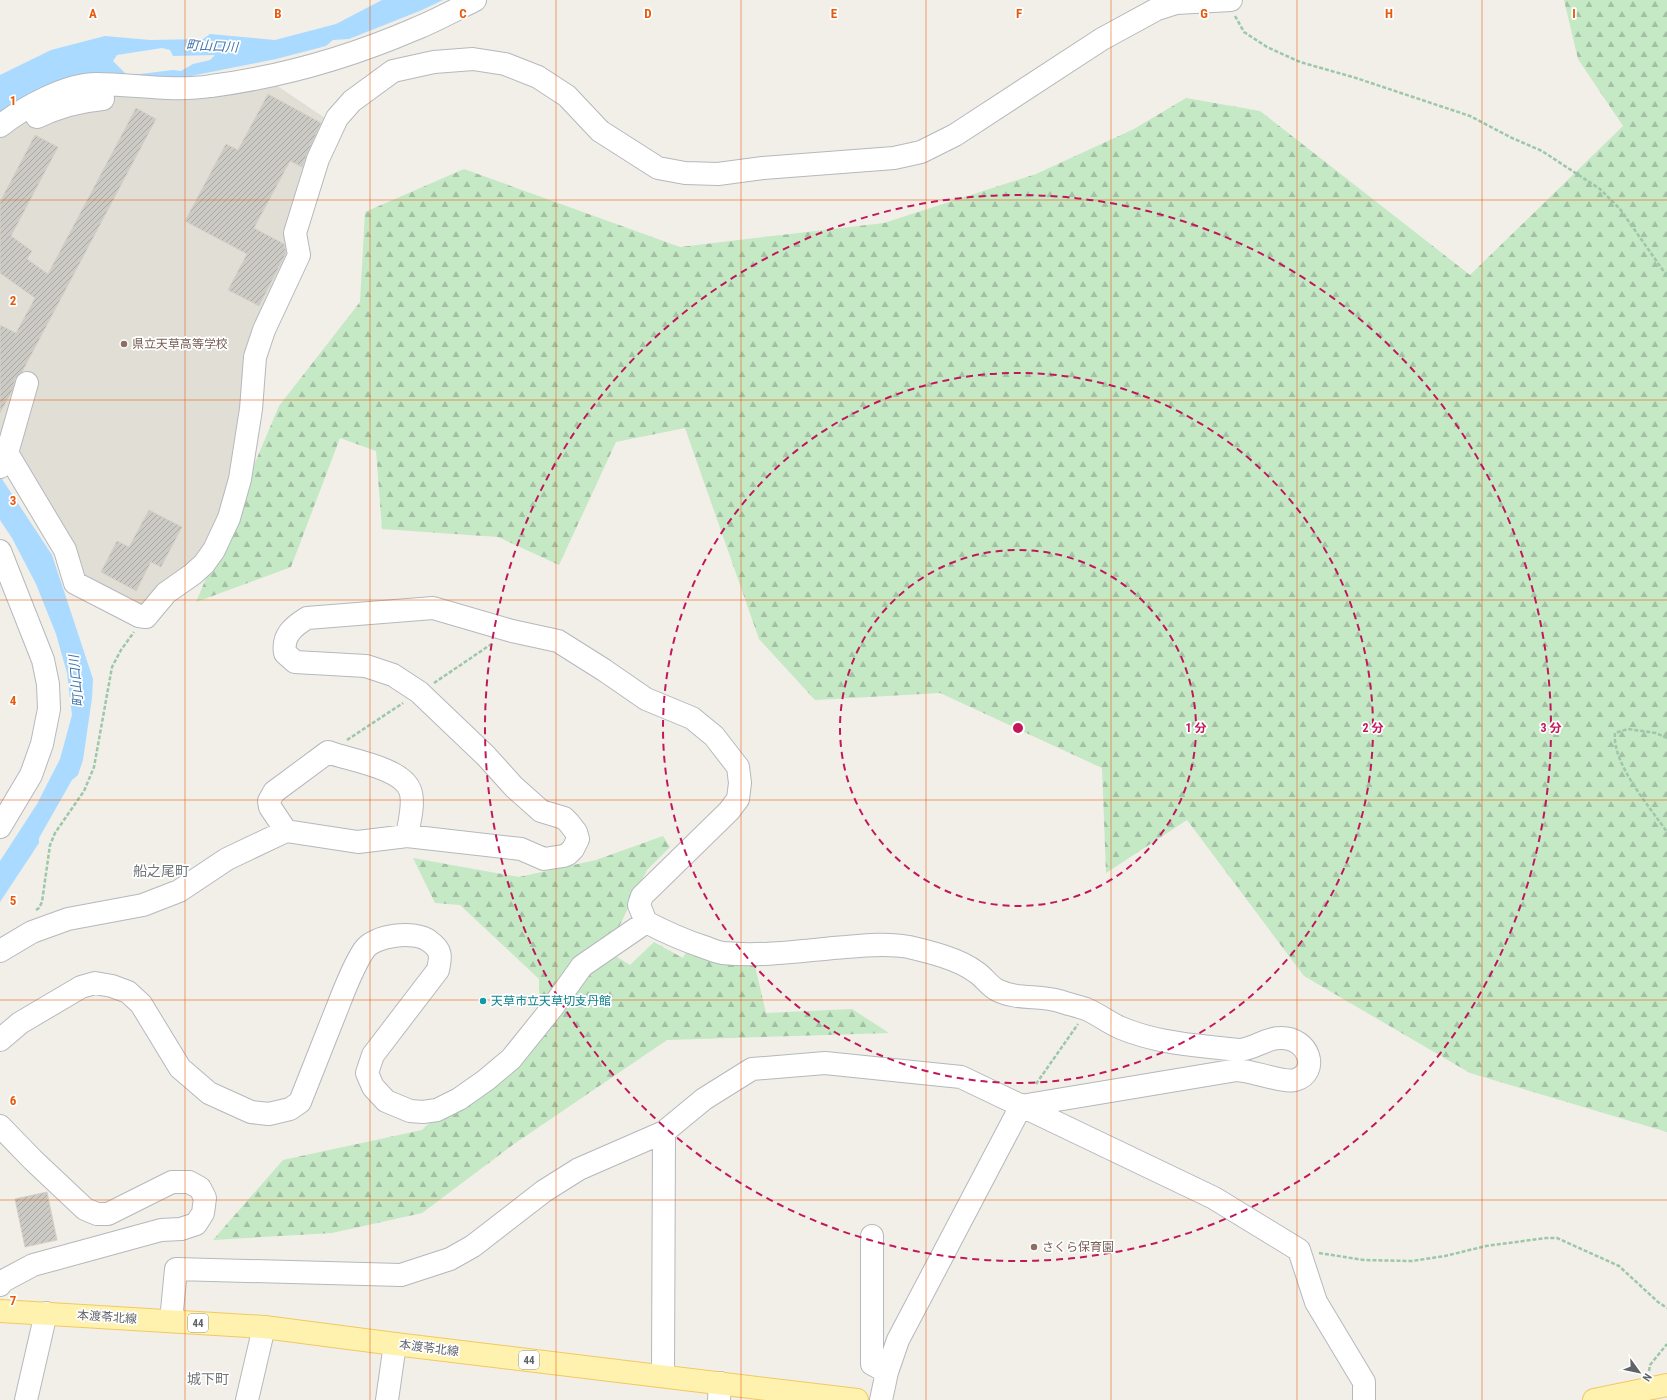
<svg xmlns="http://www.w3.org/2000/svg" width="1667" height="1400" font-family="'Roboto Condensed','Noto Sans JP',sans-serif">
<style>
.education{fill:#e1ded6}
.forest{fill:url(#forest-firs)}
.water{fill:#aadaff;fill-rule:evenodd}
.building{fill:url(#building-hatch);stroke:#d6d1c6}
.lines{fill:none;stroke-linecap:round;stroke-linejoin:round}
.minor-casing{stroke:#b5b8bc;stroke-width:24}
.major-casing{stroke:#f2c960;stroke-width:24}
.path{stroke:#9cc7a9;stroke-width:2.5;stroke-dasharray:4 2;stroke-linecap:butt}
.minor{stroke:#fff;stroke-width:22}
.major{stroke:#fff2af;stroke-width:22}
.grid{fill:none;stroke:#e8590c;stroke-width:1;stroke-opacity:0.55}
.ring{fill:none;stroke:#c2185b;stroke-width:2;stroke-dasharray:7 5}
.education-dot{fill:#8d6e63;stroke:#fff;stroke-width:1.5}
.culture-dot{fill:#0f9aa8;stroke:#fff;stroke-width:1.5}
.labels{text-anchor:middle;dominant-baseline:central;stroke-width:3.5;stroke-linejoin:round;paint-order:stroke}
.shield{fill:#fff;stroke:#8f9295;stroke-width:1}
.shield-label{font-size:11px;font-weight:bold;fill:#5f6368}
.education-label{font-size:12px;fill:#785e54;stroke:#fff;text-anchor:start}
.culture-label{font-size:12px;fill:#0d838f;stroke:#fff;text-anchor:start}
.street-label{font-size:12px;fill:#5f6368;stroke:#fff}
.water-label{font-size:13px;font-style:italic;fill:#4174aa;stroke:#fff}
.quarter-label{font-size:14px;fill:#70757a;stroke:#fff}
.grid-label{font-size:13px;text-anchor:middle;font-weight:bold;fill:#e8590c;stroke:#fff;stroke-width:3.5;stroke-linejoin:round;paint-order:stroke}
.centre{fill:#c2185b;stroke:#fff;stroke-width:2}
.ring-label{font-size:12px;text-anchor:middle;font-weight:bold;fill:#c2185b;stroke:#fff;stroke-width:3.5;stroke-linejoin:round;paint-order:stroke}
</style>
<defs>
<pattern id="forest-firs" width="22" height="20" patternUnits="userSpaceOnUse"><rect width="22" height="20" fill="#c5e8c5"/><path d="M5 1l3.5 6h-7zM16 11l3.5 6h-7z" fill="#a3c0a4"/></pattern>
<pattern id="building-hatch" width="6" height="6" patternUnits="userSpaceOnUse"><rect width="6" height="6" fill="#cccac5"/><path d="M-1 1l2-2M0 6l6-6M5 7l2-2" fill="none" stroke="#a9a8a4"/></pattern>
</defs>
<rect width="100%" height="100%" fill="#f1efe8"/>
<path class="education" d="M273,83l55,37 -37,137 -38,75 -9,23v37l-23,126 -15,33 -63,59 -65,-31 -78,-138v-309l45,-25 74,-14 24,5 68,-2z"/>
<path class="forest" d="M1564,0h103v1132l-197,-59 -166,-97 -117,-156 -81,53 -4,-105 -162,-75 -125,7 -56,-61 -74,-211 -69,14 -57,123 -61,-28 -116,-8 -6,-78 -36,-13 -49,129 -95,35 83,-196 81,-104 5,-90 99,-43 216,78 204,-24 152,-49 98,-45 52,-31 74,13 210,164 153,-149 -45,-67z
M663,836l7,11 -23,23 -40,81 23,14 24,-23 29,16 10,-19 61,23 12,51 86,-4 37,24 -222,7 -153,104 -92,69 -90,20 -119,7 70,-80 139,-30 117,-109v-42l-79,-74 -25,-2 -22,-45 106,19 77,-17z"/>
<path class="water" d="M382,0h61l-21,10 -73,29 -16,1 -7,6 -50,13 -276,55v-39l51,-25 54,-14 45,4 53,-1 7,-5 65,6 61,-16zM162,48l8,2 3,6 42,-1 -5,5 -17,4 -12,7 -8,-1 -33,4h-14l-13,-13 4,-6z
M0,476l52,79 41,124 -1,19 -9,62 -5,15 -6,5 -33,58v5l-39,59v-41l37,-57 23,-45 12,-44 -5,-42 -11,-39 -20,-50 -24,-46 -12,-18z"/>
<path class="building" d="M268,94l53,29 -14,31 -5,13 -12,-6 -36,67 30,16 2,9 -27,53 -31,-16 19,-36 -62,-33 41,-77 12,6z
M136,108l20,11 -134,253 -7,7 -3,12 -12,22v-88l16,8 19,-35 -35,-25v-71l35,-67 23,12 -47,89 21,15 -5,8 21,15z
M149,510l33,17 -21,40 -10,-5 -15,29 -35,-19 16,-31 12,6z
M47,1192l10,48 -32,7 -10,-48z"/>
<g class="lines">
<g class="minor-casing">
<path id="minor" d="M37,117c21,-10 43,-16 66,-18
M0,126c23,-18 66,-42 96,-42 38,0 76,8 115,2 69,-9 139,-29 204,-57 20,-8 40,-19 60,-29
M7,453l20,-70
M0,467l7,-14 58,97 10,33 64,33 7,1 20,-24 27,-19 11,-10 10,-14 15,-32 11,-39 11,-70 4,-52 9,-27 35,-75 -4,-22 23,-74 19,-41 15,-17 41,-30 41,-9 39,-3 32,5 33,13 29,19 33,35 58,37 27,5 33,1 45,-6 131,-10 27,-6 34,-17 147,-96 55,-30 19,-6 55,-3
M0,551l43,109 5,24 1,25 -7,35 -11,31 -31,52
M286,831l-16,-24 -1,-6 5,-9 54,-40c20,8 73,15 82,38 5,13 -1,32 -3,46
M0,951l32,-19 36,-13 75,-14 36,-14 48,-32 59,-28 72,11 49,-6 114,13 23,10 19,-3 5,-2 5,-5 5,-10 -2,-7 -7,-9 -5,-5 -23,-7 -27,-24 -28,-31 -67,-64 -26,-17 -27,-9 -71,-4 -10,-9c-3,-18 9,-27 22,-35l126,-10 79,23 46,10 46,29 42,29 46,19 22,18 24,31 2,16 -2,16 -9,12 -87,85 -3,9 7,17c19,10 37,18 58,25 6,2 12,5 19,6 40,4 83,-3 123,-6 20,-2 43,-4 63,0 21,5 50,12 67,25 8,5 13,14 21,18 20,10 41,5 62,11 9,3 18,5 27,8 12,5 23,14 35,19 29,12 59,16 89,19 10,1 19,2 28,3 15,0 27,-12 42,-12 30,-1 40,35 15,42 -10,3 -43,-9 -58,-10l-216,36
M0,1040l20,-17 61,-36 14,-4 17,3 16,6 13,12 39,64 29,25 42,19 18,2 21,-5 10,-7c12,-30 24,-61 36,-91 8,-20 16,-43 28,-61 10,-15 51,-20 65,-9 13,9 12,15 9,29l-65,85 -6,18 6,14 13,14 24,10 13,1 14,-2 22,-11 27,-19 25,-21 41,-51 30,-42 64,-44
M0,1126l33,34 52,49 12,5h11l64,-32h17l11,6 5,10 -2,15 -7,11 -15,5 -20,1 -128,35 -30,16 -3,4
M872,1236v128l15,8
M171,1321l5,-52 225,6 49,-16 23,-13 71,-55 35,-22 85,-37 40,-33 48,-30 73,-6 136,14 253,121 85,52 17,52 48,80v18
M663,1375l1,-243
M26,1400l20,-87
M247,1400l17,-73
M387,1400l8,-56
M719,1400l1,-17
M881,1400l6,-28 11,-32 123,-234"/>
</g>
<g class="major-casing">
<path id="major" d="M0,1311l264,16 131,17 462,56
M1594,1400l73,-15"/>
</g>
<path class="path" d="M1235,16l9,16 23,15 33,15 56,16 114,38 42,22 30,13 58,38 20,20 47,67
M434,683l59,-40
M1667,738l-11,-5 -28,-4 -13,4c-3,31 35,74 52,99
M347,740l56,-37
M36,910l3,-2 3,-6 8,-57 5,-12 29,-42 10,-24 18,-100 9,-17 13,-18
M1036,1084l42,-60
M1319,1253l45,7 48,1 33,-5 41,-10 60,-8h11l62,28 39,36 9,6
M1649,1371l1,-6 17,-21"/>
<use href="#minor" class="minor"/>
<use href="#major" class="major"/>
</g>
<path class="grid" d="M185,0v1400M370,0v1400M556,0v1400M741,0v1400M926,0v1400M1111,0v1400M1297,0v1400M1482,0v1400M0,200h1667M0,400h1667M0,600h1667M0,800h1667M0,1000h1667M0,1200h1667"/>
<g class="ring">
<circle cx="1018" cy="728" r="178"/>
<circle cx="1018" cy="728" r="355"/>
<circle cx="1018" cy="728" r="533"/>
</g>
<g class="education-dot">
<circle cx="124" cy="344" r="4"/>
<circle cx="1034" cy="1247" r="4"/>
</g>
<circle class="culture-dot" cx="483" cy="1001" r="4"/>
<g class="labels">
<g class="shield">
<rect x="188" y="1314" width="20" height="18" rx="3"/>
<rect x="519" y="1351" width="20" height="18" rx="3"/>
</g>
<g class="shield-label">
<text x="198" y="1323">44</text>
<text x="529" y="1360">44</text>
</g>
<g class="education-label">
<text x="132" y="344">県立天草高等学校</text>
<text x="1042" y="1247">さくら保育園</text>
</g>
<g class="culture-label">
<text x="491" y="1001">天草市立天草切支丹館</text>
</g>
<g class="street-label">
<text transform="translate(107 1317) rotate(4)">本渡苓北線</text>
<text transform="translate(429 1348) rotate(7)">本渡苓北線</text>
</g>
<g class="water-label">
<text transform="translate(212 46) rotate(3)">町山口川</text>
<text transform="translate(76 681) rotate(-95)">町山口川</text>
</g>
<g class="quarter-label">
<text x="161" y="871">船之尾町</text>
<text x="208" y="1379">城下町</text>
</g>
</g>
<g class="grid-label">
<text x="93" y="18">A</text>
<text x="278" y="18">B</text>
<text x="463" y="18">C</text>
<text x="648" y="18">D</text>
<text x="834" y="18">E</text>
<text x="1019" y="18">F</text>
<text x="1204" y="18">G</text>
<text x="1389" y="18">H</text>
<text x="1574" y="18">I</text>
<text x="13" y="105">1</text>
<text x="13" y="305">2</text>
<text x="13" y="505">3</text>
<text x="13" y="705">4</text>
<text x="13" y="905">5</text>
<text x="13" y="1105">6</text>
<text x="13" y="1305">7</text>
</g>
<circle cx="1018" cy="728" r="6" class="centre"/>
<g class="ring-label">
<text x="1196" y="732">1 分</text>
<text x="1373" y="732">2 分</text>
<text x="1551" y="732">3 分</text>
</g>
<g transform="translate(1639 1372) rotate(123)" stroke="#ffffff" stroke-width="3" paint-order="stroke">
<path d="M0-3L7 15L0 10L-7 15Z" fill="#5f6368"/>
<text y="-6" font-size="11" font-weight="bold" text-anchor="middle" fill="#5f6368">N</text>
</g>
</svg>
